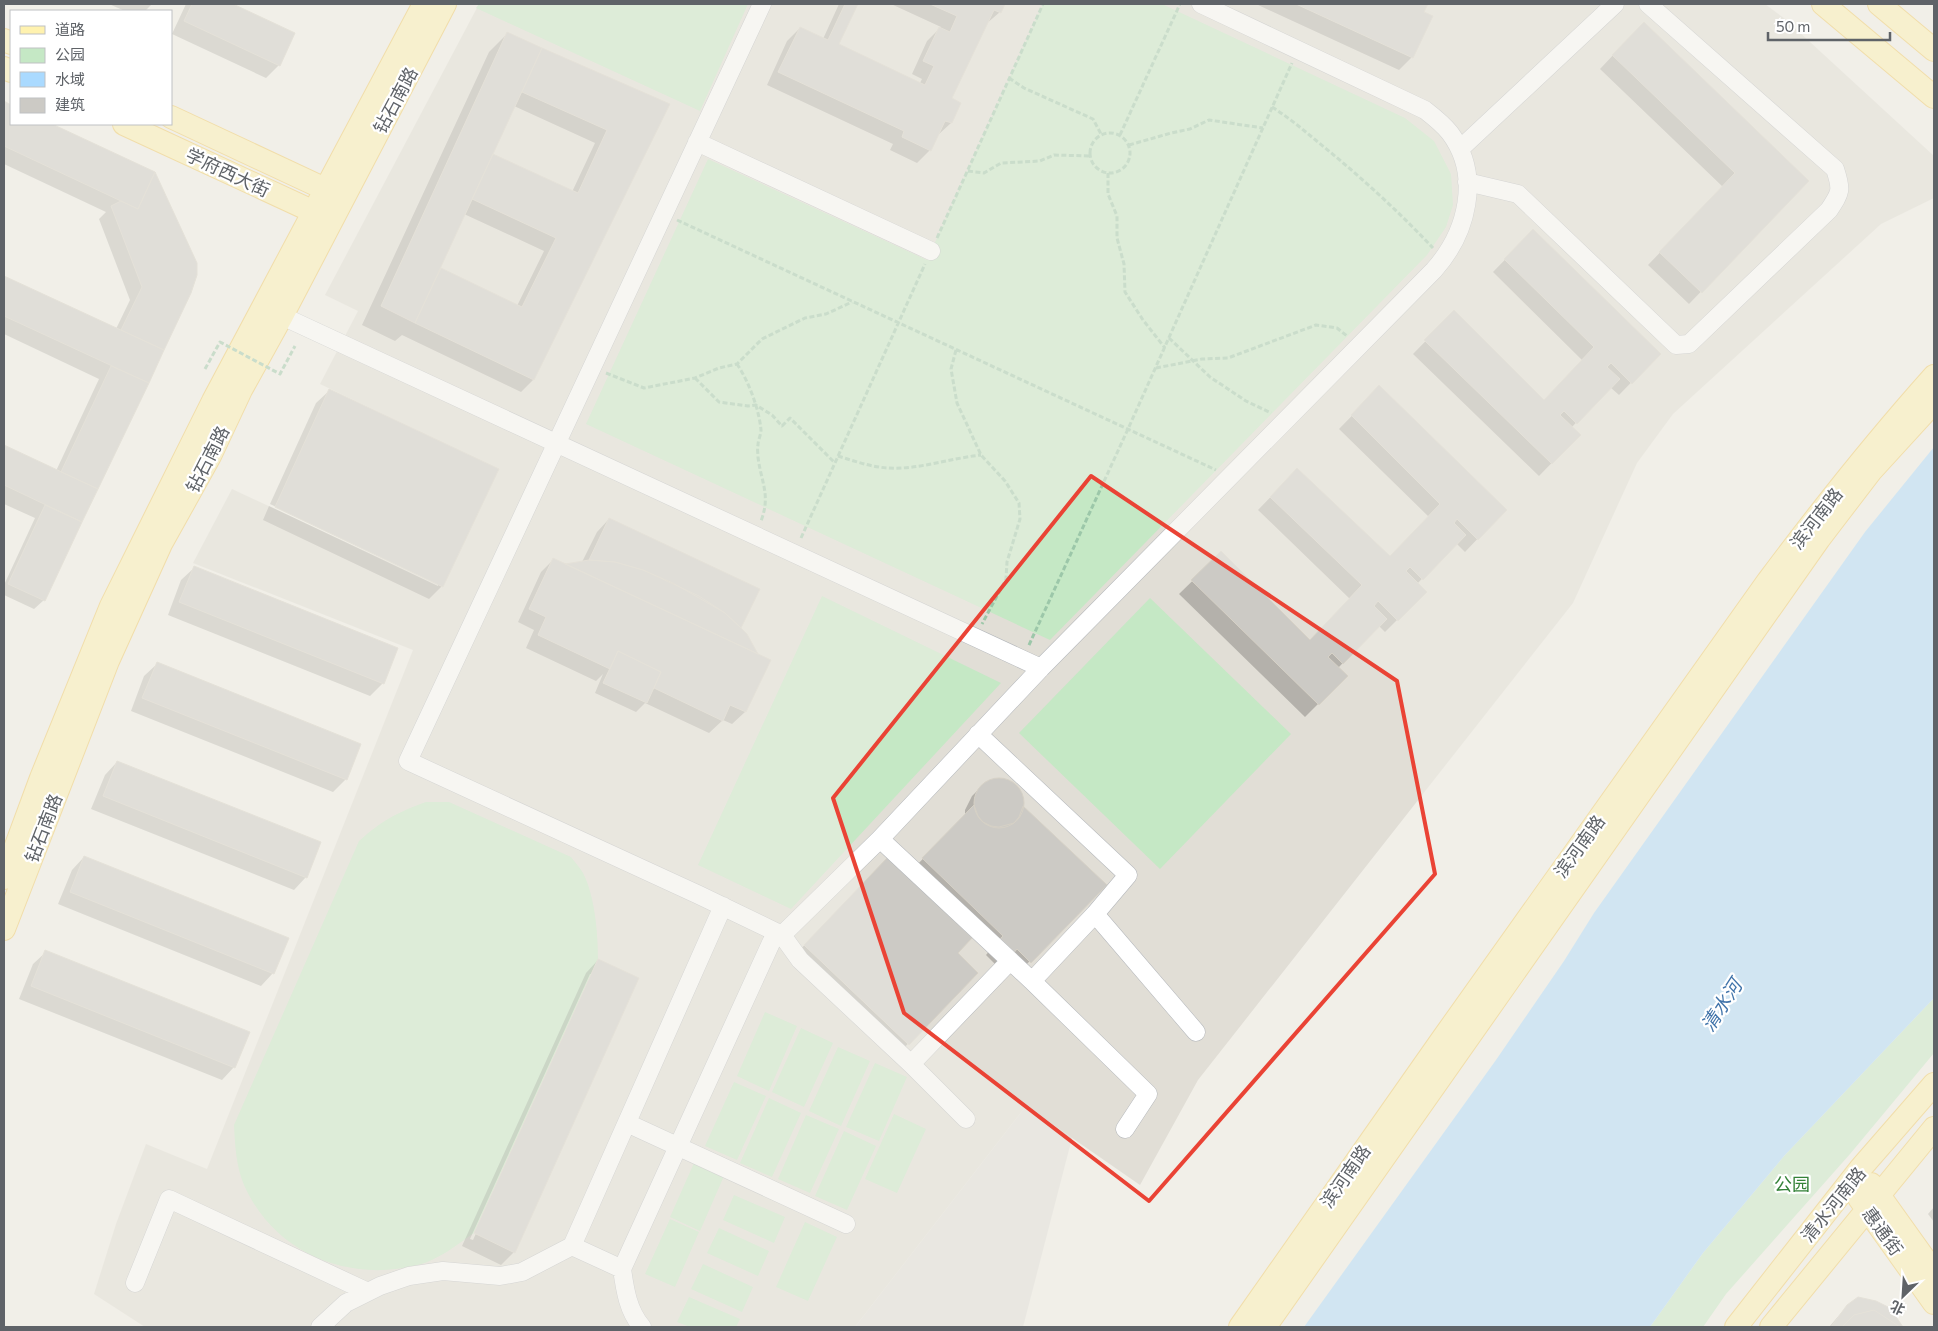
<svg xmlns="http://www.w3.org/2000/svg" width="1938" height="1331" font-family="Commissioner,'Noto Sans SC',sans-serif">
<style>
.industrial{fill:#e0deda}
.education{fill:#e1ded6}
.green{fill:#c5e8c5}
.water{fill:#aadaff}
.shadow{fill:#0003;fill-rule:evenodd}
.building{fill:#cccac5;stroke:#d6d1c6}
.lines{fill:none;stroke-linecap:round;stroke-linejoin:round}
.minor-casing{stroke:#b5b8bc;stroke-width:19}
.major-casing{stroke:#f2c960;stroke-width:24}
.path{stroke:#9cc7a9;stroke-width:3;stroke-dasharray:5 2.5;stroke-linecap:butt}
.minor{stroke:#fff;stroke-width:18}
.major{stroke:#fff2af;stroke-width:22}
.path-bridge{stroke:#9cc7a9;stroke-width:3;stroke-dasharray:5 2.5;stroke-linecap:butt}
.marked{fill:none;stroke:#ea4335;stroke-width:4;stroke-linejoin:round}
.labels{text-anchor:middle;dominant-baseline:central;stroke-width:4.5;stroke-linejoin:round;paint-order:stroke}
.street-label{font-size:18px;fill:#5f6368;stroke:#fff}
.park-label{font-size:18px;fill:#348238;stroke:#fff}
.water-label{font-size:19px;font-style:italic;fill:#4174aa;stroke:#fff}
</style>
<rect width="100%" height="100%" fill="#f1efe8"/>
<path class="industrial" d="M1026,1106l46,32 -49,189h-168z"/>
<path class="education" d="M479,4h1286l20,15 149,137v42l-53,26 -208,190 -36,49 -64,140 -375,477 -58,105 -114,-79 -171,221h-710l-51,-33 22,-70 30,-80 61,25 206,-519 -220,-87 39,-74 211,98 55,-118 -178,-85 38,-73 -33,-16z"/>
<path class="green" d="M479,4h269l-48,107 -224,-103z
M1043,4h119l243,114 29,23 17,33 2,31 -7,22 -19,28 -377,385 -464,-216 122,-265 219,101z
M822,596l179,87 -210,226 -93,-44z
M1150,598l141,136 -131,135 -141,-136z
M426,802h23l122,55c4,5 9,11 12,16 12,23 15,61 15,86l-124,274c-17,12 -36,27 -56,32 -71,18 -144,-12 -174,-80 -8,-19 -9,-40 -10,-60l125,-284c22,-20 39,-29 67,-39z
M1934,998v55l-84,101 -124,140 -23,33h-53l53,-74 82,-98z
M765,1012l32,14 -28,65 -32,-15z
M801,1028l32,15 -29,64 -32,-15z
M838,1047l32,14 -29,65 -32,-15z
M875,1063l32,14 -28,64 -33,-14z
M734,1082l32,14 -29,64 -32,-14z
M769,1098l32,15 -29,64 -32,-14z
M894,1114l32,15 -29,64 -32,-14z
M806,1115l33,14 -29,64 -32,-14z
M844,1131l32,15 -29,64 -32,-14z
M694,1163l30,13 -24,55 -30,-14z
M734,1195l51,22 -11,26 -51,-23z
M670,1219l29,13 -24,55 -30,-13z
M805,1222l32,15 -29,64 -32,-14z
M719,1228l50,23 -11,25 -51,-23z
M703,1264l50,23 -11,25 -51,-23z
M689,1297l51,22 -4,8h-46l-13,-5z"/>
<path class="water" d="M1934,447v551l-149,157 -82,98 -53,74h-346l192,-267 68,-99 30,-48 271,-381z"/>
<path class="shadow" d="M109,4h43l-7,7h-20z
M186,4h44l63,29 -14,32 -13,13 -94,-44z
M839,4h18l-20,41 83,38 2,-4 -10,-5 15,-33 14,-14 -50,-23h113l-4,8 -14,12 -36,75 1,24 -13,12 -8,15 -13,13 -27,-13 3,-6 -126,-59 20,-44 13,-13 23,11z
M1256,4h170l-4,8 9,4 -20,42 -12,12z
M508,33l160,72 -135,275 -12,12 -119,-57 -7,6 -33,-16 127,-273zM514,106l81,37 -23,49 -82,-33zM464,214l80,37 -27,55 -78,-37z
M1631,36l177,145 -119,123 -41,-39 75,-78 -123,-118z
M4,102l7,4v18h38l105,49 36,119 -146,308 -10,9 -30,-14v-10l31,-67 -31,-14v-57l52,24 43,-92 -95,-45v-57l112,52 14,-29 -31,-81 7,-7 -102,-48zM55,508l23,11v2l-24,-11z
M1533,231l126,123 -40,41 -9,-8 -39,41 8,7 -40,41 -126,-122 41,-42 90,89 39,-40 -90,-89z
M1380,387l125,123 -40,42 -9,-9 -39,41 8,8 -40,40 -6,-6 -41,42 8,8 -41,41 -126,-123 42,-41 89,89 40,-43 -92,-89 27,-28 105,76 39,-41 -90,-88z
M329,391l113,195 -13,13 -166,-79 6,-14 169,80v-3l-168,-79 46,-101z
M609,519l131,110 5,83 -13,12 -9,-4 -14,13 -64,-30 -9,9 -41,-19 8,-19 -7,7 -70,-33 8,-18 -16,-8 23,-50 12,-12 12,5 17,-3 15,-30z
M194,568l189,115 -13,13 -202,-81 13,-35z
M157,664l189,115 -13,13 -202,-81 13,-35z
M117,762l189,115 -12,13 -203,-81 14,-34z
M997,779l8,1 12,8 5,14 -1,8 2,-2 82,77 -88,89 -19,-7 -12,-12 5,-6 -81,-77 55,-56v-6l7,-14 10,-10z
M84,857l189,116 -12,13 -203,-82 14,-34z
M875,872l102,101 -82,84 -103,-99z
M46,952l188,115 -12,13 -203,-81 14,-35z
M598,960l-84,292 -13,13 -39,-19 124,-273zM590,974h3l-120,266 -3,-1z
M1934,1207v15l-6,-8z
M1847,1306l43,3 12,18h-73z"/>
<path class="building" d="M192,4h41l62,29 -15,33 -96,-45z
M845,4h13l-19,40 86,41 9,-19 -11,-5 16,-34 11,5 7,-16 -27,-12h75l-4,9 -7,-3 -42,88 9,5 -9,20 -7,-2 -14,30 -29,-14 2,-6 -126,-59 22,-45 28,13z
M1296,4h103l3,1 1,-1h25l-4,8 9,4 -20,42z
M1644,22l165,159 -107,112 -43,-41 76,-79 -123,-118z
M507,32l35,16 -127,275 -34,-17z
M542,48l128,56 -136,276 -119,-57 26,-55 81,39 34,-69 -84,-39 21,-45 85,39 29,-63 -85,-38z
M4,101l7,4v19h41l103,48 -17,37 -134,-63z
M155,172l42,91v12l-6,18 -27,57 -43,-20 21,-43 -31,-81 10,-5 17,8z
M1533,229l128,125 -29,30 -21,-21 -4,4 13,12 -43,45 -13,-13 -4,4 21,20 -29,29 -128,-124 30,-30 90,90 50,-53 -90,-88z
M4,276l160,74 -15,33 -145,-67z
M111,366l38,17 -51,106 -37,-17z
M1379,385l128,125 -29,30 -21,-21 -3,4 12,12 -43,45 -13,-13 -4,4 21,21 -29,29 -20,-20 -4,5 13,13 -44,45 -11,-11 -4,4 20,19 -29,29 -128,-125 30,-29 89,89 52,-55 -92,-88 27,-29 93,88 50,-52 -89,-89z
M329,389l170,80 -56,118 -168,-80z
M4,445l94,44 -16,33 -78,-37z
M45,505l37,17 -37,79 -37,-17z
M609,518l151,71 -19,39 -16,-15 -52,-30 -30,-13 -28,-8 -26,-2z
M553,558l218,102 -25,52 -16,-7 -7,16 -69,-33 7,-16 -43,-21 -8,18 -72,-34 8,-18 -17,-8z
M589,560l26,2 28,8 56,26 26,17 16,15 6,6 11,20 -193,-90z
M194,566l204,82 -14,36 -205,-82z
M618,651l43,21 -14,31 -44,-20z
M157,662l204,82 -14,36 -205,-82z
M117,761l204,81 -14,36 -204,-82z
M974 803a25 25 0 1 1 50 0a25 25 0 1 1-50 0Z
M974,805l4,11 5,6 8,4 8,1 15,-4 5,-6 4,-11 84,79 -76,78 -14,-14 -5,6 -14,-14 5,-5 -81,-78z
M84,856l205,82 -15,36 -204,-82z
M888,857l84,81 -14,15 20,20 -69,72 -105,-100z
M45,950l205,82 -15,36 -204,-82z
M598,959l41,19 -124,275 -41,-20z
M1858,1297l18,4 14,7 13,19h-72l16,-22z
M1874,1310l26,17h-58l12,-12z"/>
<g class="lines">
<g class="minor-casing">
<path id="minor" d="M762,4l-354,757 291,134 83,40 98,-96 161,-171 393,-398c33,-37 48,-94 16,-137 -7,-9 -16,-16 -25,-23l-224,-106
M697,142l234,109
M1460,149l155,-145
M1467,182l51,12 158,151 13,-1 140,-134c12,-18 13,-20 6,-41l-187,-165
M282,316l759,352
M978,734l150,141 -33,39 -63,67
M880,839l152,142 116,113 -23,35
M1095,914l101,118
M782,935l18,25 111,104 55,55
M911,1064l99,-103
M627,1123l219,101
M572,1246l50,23
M135,1283l34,-84 199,93
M320,1327l26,-24 34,-17 29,-10 34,-5 57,5 22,-4 50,-26 151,-340
M642,1327c-14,-16 -17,-37 -20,-58l154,-337"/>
</g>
<g class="major-casing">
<path id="major" d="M1823,4l111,93
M1879,4l55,46
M4,40l7,3
M4,68l7,3
M171,117l169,79
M124,124l203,94
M4,878l37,-100 70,-172 102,-205 211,-397
M4,929l104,-268 53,-117 49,-88 31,-66 41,-74 163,-312
M1871,1184l63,88
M1859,1198l75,105
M1240,1327l203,-289 325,-457c53,-71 107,-139 166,-205
M1265,1327l554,-788 52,-68 63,-69
M1736,1327l124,-158 74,-85
M1771,1327l163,-199"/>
</g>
<path class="path" d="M1009,78l15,10 69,31 8,15
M1272,107c19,12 35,26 52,40 38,31 75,65 109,101
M1090 153a20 20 0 1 1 40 0a20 20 0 1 1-40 0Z
M1120,135l60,-131
M1129,145l42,-12 19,-4 19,-9 54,8
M968,171l16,2 17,-10 39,-2 14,-6 36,1
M1108,173v21l9,22v22l7,26 1,28 18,28 22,28
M677,220l539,250
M937,238l106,-234
M1169,338l41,39 36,24 25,12
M956,350l-5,19 6,34 24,52 24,26 14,22 1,16 -13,43 -1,17 -24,45
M737,364c12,18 22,45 24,66 0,5 -3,10 -3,15 -1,3 0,8 0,12 3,25 13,38 3,64
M1156,368l46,-9 26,-1 88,-33 21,3 10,8
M606,373l38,15 51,-10 24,-10 18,-4 25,-25 43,-21 21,-4 26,-12
M695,378l24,24 29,4 8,-1 16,10 10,11 8,-8 45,45
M838,456c16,5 33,11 50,12 29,2 64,-10 93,-13
M801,538l124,-274
M1029,645l99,-216 164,-366"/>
<use href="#minor" class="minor"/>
<use href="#major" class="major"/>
<path class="path-bridge" d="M205,369l15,-27 60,32 15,-28"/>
</g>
<path d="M0 0H1938V1331H0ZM1091,476l306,205 38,193 -286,327 -245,-188 -71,-215z" fill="#f1efe8" fill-opacity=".55" fill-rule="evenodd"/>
<path class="marked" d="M1091,476l306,205 38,193 -286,327 -245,-188 -71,-215z"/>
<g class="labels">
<g class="street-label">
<text transform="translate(395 100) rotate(-62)">钻石南路</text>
<text transform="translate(228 172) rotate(25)">学府西大街</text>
<text transform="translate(207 459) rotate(-63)">钻石南路</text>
<text transform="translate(1816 518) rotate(-52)">滨河南路</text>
<text transform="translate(43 828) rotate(-69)">钻石南路</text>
<text transform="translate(1579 846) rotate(-54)">滨河南路</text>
<text transform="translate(1345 1176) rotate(-55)">滨河南路</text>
<text transform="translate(1833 1204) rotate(-51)">清水河南路</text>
<text transform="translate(1883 1231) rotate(54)">惠通街</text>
</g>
<g class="park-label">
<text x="1792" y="1184">公园</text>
</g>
<g class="water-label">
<text transform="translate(1721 1005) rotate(-57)">清水河</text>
</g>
</g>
<rect width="1938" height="1331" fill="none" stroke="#5f6368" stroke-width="10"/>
<rect x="10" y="10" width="162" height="115" fill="#ffffff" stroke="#bfc1c3"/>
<rect x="20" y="26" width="25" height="8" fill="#fff2af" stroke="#bfc1c3"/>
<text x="55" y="35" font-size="15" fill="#5f6368">道路</text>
<rect x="20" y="48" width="25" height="15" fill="#c5e8c5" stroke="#bfc1c3"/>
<text x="55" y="60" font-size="15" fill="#5f6368">公园</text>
<rect x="20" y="72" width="25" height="15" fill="#aadaff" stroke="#bfc1c3"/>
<text x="55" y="85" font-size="15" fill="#5f6368">水域</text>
<rect x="20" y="98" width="25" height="15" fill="#cccac5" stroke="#bfc1c3"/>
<text x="55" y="110" font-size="15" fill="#5f6368">建筑</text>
<g transform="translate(1903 1296) rotate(205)" stroke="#ffffff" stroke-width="4" paint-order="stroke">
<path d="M0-4L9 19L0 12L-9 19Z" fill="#5f6368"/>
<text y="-8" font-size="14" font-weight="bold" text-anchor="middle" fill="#5f6368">北</text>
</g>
<path d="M1768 32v8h122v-8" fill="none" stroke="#5f6368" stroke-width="2.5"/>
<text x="1776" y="32" font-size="15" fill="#5f6368" stroke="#ffffff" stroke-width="4" paint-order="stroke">50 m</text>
</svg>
